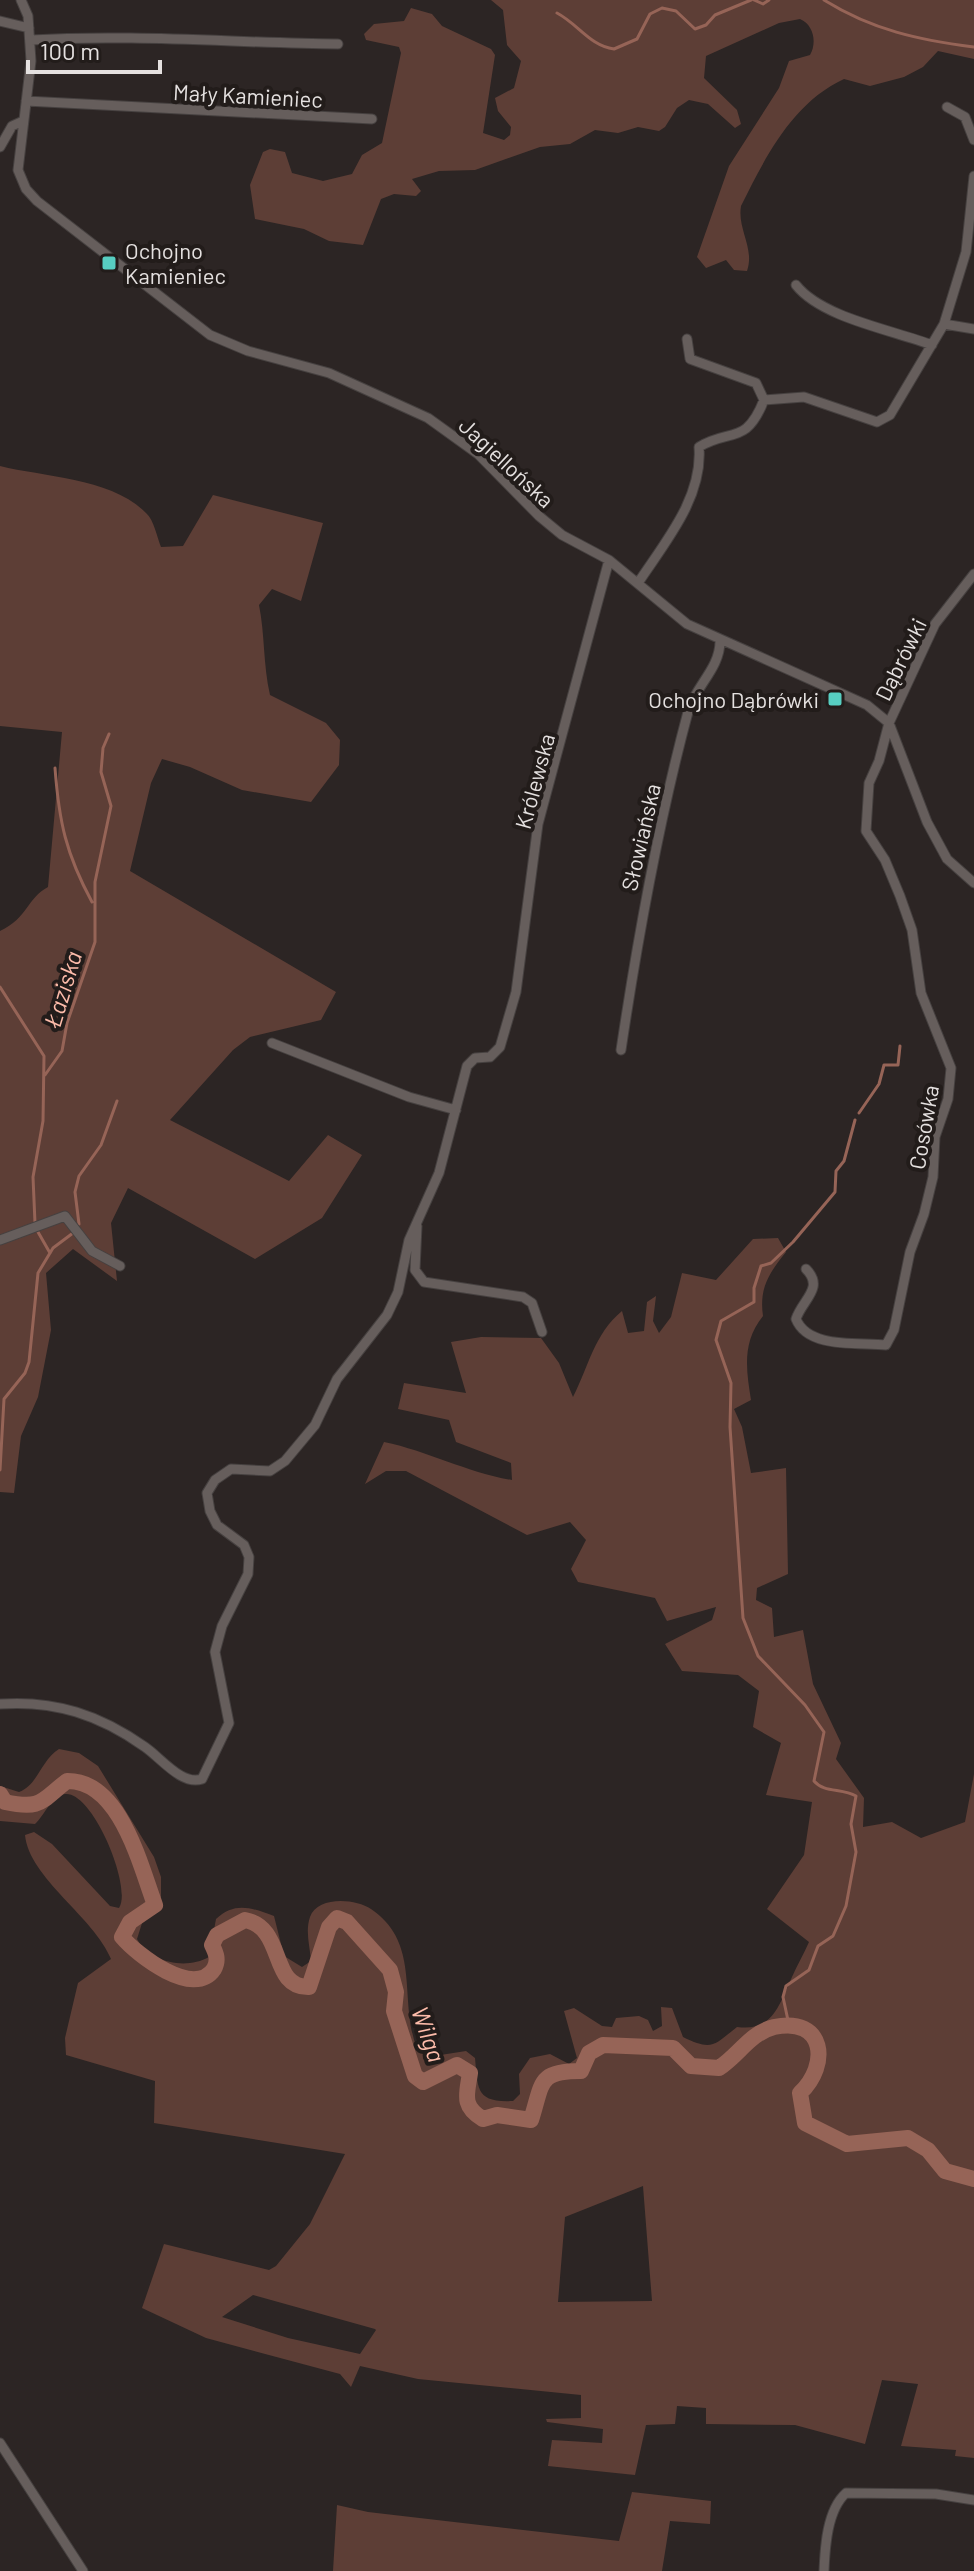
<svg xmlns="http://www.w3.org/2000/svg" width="974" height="2571" font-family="Barlow,sans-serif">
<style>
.green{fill:#5d3e36;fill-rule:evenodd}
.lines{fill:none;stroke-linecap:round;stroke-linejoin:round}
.stream{stroke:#966457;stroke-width:3}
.river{stroke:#966457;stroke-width:16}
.minor-casing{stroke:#464140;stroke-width:11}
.minor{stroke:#665e5c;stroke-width:9}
.poi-dot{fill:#57cec1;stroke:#221c1a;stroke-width:3}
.labels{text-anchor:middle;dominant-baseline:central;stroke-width:8;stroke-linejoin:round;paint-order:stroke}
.street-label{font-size:22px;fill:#e5e1e0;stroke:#221c1a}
.poi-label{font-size:22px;fill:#e5e1e0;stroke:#221c1a;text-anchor:start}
.water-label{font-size:24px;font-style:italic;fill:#fdbcaa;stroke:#221c1a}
</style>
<rect width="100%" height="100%" fill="#2c2524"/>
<path class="green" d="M491,0h483v59l-36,-8 -15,16 -19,10 -34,9 -26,-7c-52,24 -79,79 -103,127 -4,23 14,42 6,65l-13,-1 -8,-10 -20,8 -9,-11 32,-91 50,-78 10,-27 21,-6c7,-12 4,-30 -10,-36l-21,4 -73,33 -2,22 33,32 4,14 -6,4 -27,-24 -19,-4 -12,8 -12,19 -6,4 -21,-4 -20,6 -23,-3 -25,14 -30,3 -65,23 -36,1 -27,8 9,12 -5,5 -22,-2 -13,5 -18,46 -34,-4 -25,-12 -49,-10 -5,-34 13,-33 7,-3 15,3 7,21 31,8 29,-7 10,-19 20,-12 19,-90 -2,-6 -33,-7 -2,-6 10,-10 30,-3 7,-13 21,6 10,12 49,23 4,6 -12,78 21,7 6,-5 1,-8 -13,-16 -3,-13 19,-10 7,-27 -14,-16 -4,-35z
M0,466c44,11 112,12 146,47 8,7 11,24 15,34l22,-1 30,-51 110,28 -22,78 -29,-12 -13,16c6,30 4,59 11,90l56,28 14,17 -1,25 -28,37 -69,-12 -52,-23 -28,-8 -11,24 -21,88 206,121 -15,28 -71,17 -17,13 -63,70 119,61 39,-46 34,20 -40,63 -67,41 -127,-71 -17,35 6,58 -44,-32 -27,24 5,57 -13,67 -17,39 -7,57 -14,-1v-561c28,-13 27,-33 48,-44l14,-155 -62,-6z
M778,1238l8,14c-17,21 -27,36 -23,64 -21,26 -17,53 -12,84l-17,9 8,18 9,46 35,-5 2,106 -31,14 -1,12 16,8 2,29 29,-7 10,54 28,59 -5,16 28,39 -1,29 29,-5 29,16 44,-16 9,-48v684l-19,-2 1,-6 -55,-4 17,-62 -36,-4 -17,64 -70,-19 -89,-1v-16l-29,-2 -2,18 -29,1 -11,50 -87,-9 4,-26 50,3 1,-14 -56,-7 -1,-3 35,-1v-23l-163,-16 -58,-13 -9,21 -11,-13 -134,-36 -64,-30 22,-64 105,26 7,-4 34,-42 35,-70 -191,-31 1,-42 -89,-26 -1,-17 13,-55 33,-24c-17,-42 -82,-81 -86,-124l9,-3 18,12 58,62 9,2c14,-21 -27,-118 -54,-114 -14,2 -20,21 -30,30l-35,-3v-35l19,6c19,-7 22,-32 40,-43l20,4 19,13 56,91 7,20v20l-18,23 -6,19c14,24 49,31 72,18l7,-38c19,-18 36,-11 58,-3l10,40 18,11 9,-6c-1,-15 -6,-29 -1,-44 7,-21 45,-19 61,-8 50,34 28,89 45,137l18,10 32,-5 9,7c3,30 0,45 38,43l7,-7 -1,-20 11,-16 20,-4 19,10 8,-6 -13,-47 10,-3 28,18 10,1 4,-9 23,-2 9,4 5,11 9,-5 -1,-19 11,1 11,29c30,15 32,7 54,-10 36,5 42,-22 55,-50 5,-12 12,-23 17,-35l-42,-33 37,-54 8,-53 -46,-7 15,-52 -28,-16 6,-36 -21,-16 -56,-4 -17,-27 47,-24 4,-13 -49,14 -12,-23 -77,-16 -7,-13 15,-29 -16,-18 -43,13 -121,-64h-20l-21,13 19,-42c44,9 84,31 128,38l-1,-17 -55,-21 -7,-22 -51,-11 6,-26 62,10 -15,-51 30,-5 60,1 18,25 14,34c16,-31 21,-63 49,-86l6,22 16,-2 3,-29 9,-6 -3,25 6,12 12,-16 11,-44 34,7 37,-41zM643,2186l9,115 -94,1 7,-85zM253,2295l122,34 1,1 -16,24 -72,-16 -66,-21z
M632,2492l79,9 -1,23 -40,-3 -8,50h-329l4,-66 31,7 251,29z"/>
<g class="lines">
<path class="stream" d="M754,0l9,4 6,-4
M824,0c48,30 95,40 150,47
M557,13c21,11 33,33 57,36l23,-10 13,-25 12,-6 14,3 19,18 11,-4 9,-10 36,-15
M55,768c4,54 11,86 37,134
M0,987l44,69 -1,65 -10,56 2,46
M45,1075l17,-24 5,-28 28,-81v-60l16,-76 -10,-34 2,-24 6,-14
M859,1113l20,-29 5,-19h14l2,-19
M79,1224l-4,-32 4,-16 22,-31 16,-44
M38,1232l12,21
M0,1470l4,-71 21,-26 4,-11 9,-89 15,-25 20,-15
M789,2025l-6,-28 3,-11 23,-16 9,-24 15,-10 13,-30 10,-54 -5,-28 5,-28c-14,-8 -32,-3 -42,-15l10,-49 -19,-27 -47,-49 -15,-38 -13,-191 1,-44 -15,-43 5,-19 33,-19v-14l7,-22 10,-3 22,-21 42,-50 1,-21 8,-10 11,-41"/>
<path class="river" d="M0,1794l5,8c37,8 36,-1 62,-21 53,-1 73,84 88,124l-25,17 -8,15c15,18 72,62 92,32 5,-9 2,-16 -2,-24l5,-10 28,-15c41,8 24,68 64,67l20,-60 8,-9 10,4 43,48 6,22 -2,19 21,65 8,6 34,-17 13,8c-3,21 -9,33 13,46l14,-4 34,5c12,-37 6,-49 50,-49l8,-18 14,-8 70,3 18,18 28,2c20,-13 31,-35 55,-41 51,-11 56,38 26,66l5,30 42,21 61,-6 20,12 17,21 29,8"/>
<g class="minor-casing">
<path id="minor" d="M21,0l7,16 3,45 -13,109 8,19 11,12 173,134 38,16 81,22 99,45 50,36 61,62 23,19 47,25 78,64 180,81 22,18 38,99 20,37 27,24
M0,21l29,7
M31,40c102,-6 205,3 307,4
M26,101l346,18
M947,107l18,10 9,23
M0,147l12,-21 11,-5
M796,285c26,33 97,45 136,60
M944,324l30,5
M687,339l3,20 66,24 8,17
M638,583c27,-41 65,-85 61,-136 31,-19 47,-1 65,-47l40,-3 73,25 13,-7 54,-91 22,-72 8,-76
M272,1043l137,54 47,13
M621,1050c17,-114 37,-226 67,-338 7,-26 32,-43 32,-71
M417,1226l-2,44 9,12 99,15 9,6 10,29
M0,1240l65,-24 27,35 28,15
M806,1269c19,19 -4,31 -10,50 12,30 62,23 90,26l8,-15 16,-78 14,-38 9,-37 2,-40 13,-38 3,-31 -30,-75 -9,-63 -12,-34 -15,-36 -19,-29 3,-48 10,-22 10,-38 46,-99 39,-50
M0,1704c55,-4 100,11 145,43 16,11 37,39 57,32l27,-56 -14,-71 7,-26 26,-52 1,-17 -5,-12 -27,-20 -7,-14 -3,-18 8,-13 16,-11 39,2 15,-10 30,-36 22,-46 50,-64 11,-23 11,-52 30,-67 28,-107 8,-8 15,-1 10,-10 16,-55 22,-168 71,-264
M0,2443l83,128
M824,2571c1,-24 3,-61 22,-78l90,1 38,6"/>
</g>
<use href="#minor" class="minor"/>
</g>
<g class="poi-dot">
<rect x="101" y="255" width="16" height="16" rx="4"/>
<rect x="827" y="691" width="16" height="16" rx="4"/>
</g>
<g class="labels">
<g class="street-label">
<text transform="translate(248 95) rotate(3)">Mały Kamieniec</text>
<text transform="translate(507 462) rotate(43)">Jagiellońska</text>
<text transform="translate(900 659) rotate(-64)">Dąbrówki</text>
<text transform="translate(534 781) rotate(-75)">Królewska</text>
<text transform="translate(640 837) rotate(-77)">Słowiańska</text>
<text transform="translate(923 1127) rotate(-80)">Cosówka</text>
</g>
<g class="poi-label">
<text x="125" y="250">Ochojno<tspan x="125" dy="25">Kamieniec</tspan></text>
<text x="819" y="699" text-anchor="end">Ochojno Dąbrówki</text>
</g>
<g class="water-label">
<text transform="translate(62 989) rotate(-73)">Łaziska</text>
<text transform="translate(429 2034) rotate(71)">Wilga</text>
</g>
</g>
<path d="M28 60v12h132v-12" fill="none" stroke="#e5e1e0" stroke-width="4"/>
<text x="40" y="60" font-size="24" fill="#e5e1e0" stroke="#221c1a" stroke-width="6" paint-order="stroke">100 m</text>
</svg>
